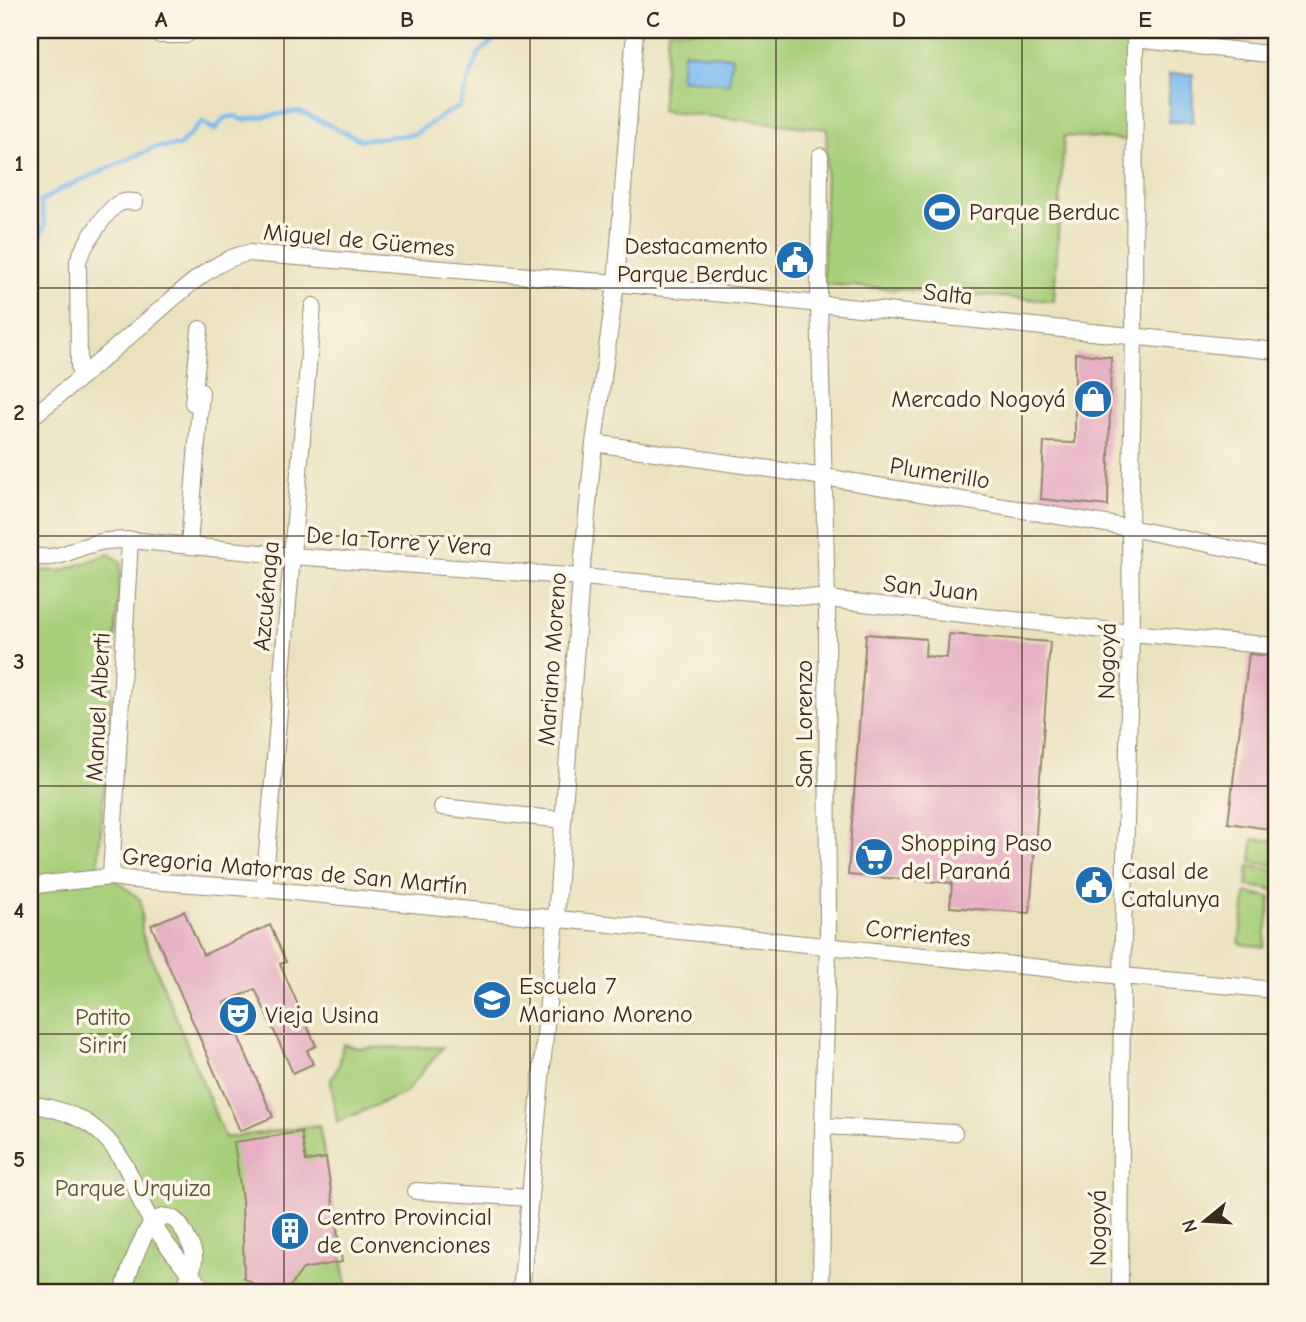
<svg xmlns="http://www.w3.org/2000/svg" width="1306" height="1322" font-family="'Comic Neue',sans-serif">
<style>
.green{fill:#a7cf7a;stroke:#717c4c;stroke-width:2}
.water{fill:#7cbbf0;stroke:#5c7287;stroke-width:2}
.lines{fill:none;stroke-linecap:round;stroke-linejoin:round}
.stream{stroke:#7cbbf0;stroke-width:4.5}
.building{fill:#e6afc3}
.minor-casing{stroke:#92866e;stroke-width:18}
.minor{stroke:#fff;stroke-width:16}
.grid{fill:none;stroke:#3b2a1e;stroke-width:2;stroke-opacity:0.55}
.labels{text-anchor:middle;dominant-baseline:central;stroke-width:7;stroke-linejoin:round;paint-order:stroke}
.poi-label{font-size:24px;fill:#3b2a1e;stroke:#fcf5e5;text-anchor:start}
.street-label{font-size:24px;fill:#3b2a1e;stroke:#fcf5e5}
.park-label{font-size:24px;fill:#565335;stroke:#fcf5e5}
.neatline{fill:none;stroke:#3b2a1e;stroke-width:2.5}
.grid-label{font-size:23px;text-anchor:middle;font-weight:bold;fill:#3b2a1e}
</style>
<rect width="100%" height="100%" fill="#fcf5e5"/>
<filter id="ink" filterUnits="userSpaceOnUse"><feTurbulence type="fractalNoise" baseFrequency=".0143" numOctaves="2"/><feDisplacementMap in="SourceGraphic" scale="14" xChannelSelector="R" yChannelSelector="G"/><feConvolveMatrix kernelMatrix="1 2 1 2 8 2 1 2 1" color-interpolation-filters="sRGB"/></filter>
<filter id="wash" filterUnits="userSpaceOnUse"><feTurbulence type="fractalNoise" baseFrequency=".00686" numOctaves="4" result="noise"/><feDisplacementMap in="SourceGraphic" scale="28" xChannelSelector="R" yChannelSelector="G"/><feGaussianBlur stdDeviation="1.57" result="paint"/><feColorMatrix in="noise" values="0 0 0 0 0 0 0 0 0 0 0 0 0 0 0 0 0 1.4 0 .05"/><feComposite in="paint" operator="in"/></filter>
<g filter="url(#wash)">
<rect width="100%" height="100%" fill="#eae2bf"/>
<path class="green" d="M668,30h461l-1,110 -64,-4 -10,165 -231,-17 4,-155 -166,-18z
M109,554l12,8 -23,304 43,34 1,34 83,204 94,-13 29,167h-318v-722l31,1z
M1253,839l23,2v24l-25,-3z
M1249,866l27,4v20l-29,-4z
M1246,893l25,4 -7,50 -25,-3z
M343,1044l15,4 85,-1 -38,46 -68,29 -6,-42 8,-15z"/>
<path class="water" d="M683,52l49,5 -3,27 -49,-5z
M1169,74h24v48h-24z"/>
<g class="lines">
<path class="stream" d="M30,263l15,-39 -5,-22 21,-13 95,-42 23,-1 23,-24 13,8 9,-12 11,-2 8,4 56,-9 62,29 54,-6 28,-19 16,-8 20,-54 21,-18 2,-5"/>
</g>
<g id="blocks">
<path class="building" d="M1075,353l36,4 -3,149 -67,-7 3,-57 31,1z
M866,634l60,5 -1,17 22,2 2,-24 101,8 -20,271 -80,-6 2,-24 -104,-8z
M1249,654l27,3v173l-48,-7z
M184,911l19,44 67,-30 16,37 -6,2 36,82 -9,4 6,14 -20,9 -38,-84 -31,14 49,114 -33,14 -89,-206z
M301,1132l5,29 20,-3 16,104 -39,7 -17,23h-20l-22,-14 -2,-78 -8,-58z"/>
</g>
</g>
<g filter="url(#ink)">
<use href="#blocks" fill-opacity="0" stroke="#92866e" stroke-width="2"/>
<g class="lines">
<g class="minor-casing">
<path id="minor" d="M154,30l6,5h26
M1135,39l141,16
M820,156l-1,147 8,296 1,347 -5,180 -2,166
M81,376l-2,-9 -1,-106c4,-12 28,-51 40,-57 5,-3 11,-3 17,-2
M193,403l7,-74
M30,418c43,-32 83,-69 124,-103 26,-22 60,-56 94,-62l368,30 660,68
M594,443l230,34 306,51 146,30
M189,546l12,-154
M30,556c31,5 38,-6 66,-13 11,-3 23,-3 34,-3l162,16 289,21 246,22 304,34 145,13
M442,807l121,13
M111,877l19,-337
M30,887l14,-3 67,-7 23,3 130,9 858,87 154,14
M264,889l49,-583
M30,1104c50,8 78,25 100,71 6,12 9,24 15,35 15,30 40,57 61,82
M823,1126l131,7
M416,1191l115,7
M152,1222c19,-13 29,1 36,18 4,7 7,13 6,21 -1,11 -8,21 -12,31
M123,1292c7,-25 15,-48 29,-70
M521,1292l35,-374 25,-341 13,-134 22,-160 19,-253
M1120,1292l2,-316 9,-343 -1,-105 4,-192 1,-306"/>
</g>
<use href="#minor" class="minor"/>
</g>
</g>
<path class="grid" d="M284,30v1262M530,30v1262M776,30v1262M1022,30v1262M30,288h1246M30,536h1246M30,786h1246M30,1034h1246"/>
<defs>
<g id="stadium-disc" transform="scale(2.0125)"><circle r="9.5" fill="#1f6fb2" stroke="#fcf5e5"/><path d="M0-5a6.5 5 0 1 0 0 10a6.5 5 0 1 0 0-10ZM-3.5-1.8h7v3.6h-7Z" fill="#fff"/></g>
<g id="civic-disc" transform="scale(2.0125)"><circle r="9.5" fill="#1f6fb2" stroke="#fcf5e5"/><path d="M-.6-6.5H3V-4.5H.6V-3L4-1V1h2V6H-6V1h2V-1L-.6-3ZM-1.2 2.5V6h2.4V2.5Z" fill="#fff"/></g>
<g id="shop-disc" transform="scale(2.0125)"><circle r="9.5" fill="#1f6fb2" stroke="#fcf5e5"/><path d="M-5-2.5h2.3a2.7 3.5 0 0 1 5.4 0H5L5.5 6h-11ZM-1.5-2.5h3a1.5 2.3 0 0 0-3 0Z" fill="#fff"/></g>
<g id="supermarket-disc" transform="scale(2.0125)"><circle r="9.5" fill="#1f6fb2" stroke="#fcf5e5"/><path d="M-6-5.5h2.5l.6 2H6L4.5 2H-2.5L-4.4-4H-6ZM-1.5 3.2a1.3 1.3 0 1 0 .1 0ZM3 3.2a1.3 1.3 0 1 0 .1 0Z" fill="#fff"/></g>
<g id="school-disc" transform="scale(2.0125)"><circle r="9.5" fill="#1f6fb2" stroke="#fcf5e5"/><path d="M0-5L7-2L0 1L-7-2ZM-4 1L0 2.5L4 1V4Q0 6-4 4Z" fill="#fff"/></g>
<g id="theatre-disc" transform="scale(2.0125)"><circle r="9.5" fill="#1f6fb2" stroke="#fcf5e5"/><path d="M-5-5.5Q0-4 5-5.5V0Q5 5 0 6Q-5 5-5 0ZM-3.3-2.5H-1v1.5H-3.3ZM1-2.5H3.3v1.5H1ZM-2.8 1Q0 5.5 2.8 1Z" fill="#fff"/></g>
<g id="building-disc" transform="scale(2.0125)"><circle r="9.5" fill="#1f6fb2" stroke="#fcf5e5"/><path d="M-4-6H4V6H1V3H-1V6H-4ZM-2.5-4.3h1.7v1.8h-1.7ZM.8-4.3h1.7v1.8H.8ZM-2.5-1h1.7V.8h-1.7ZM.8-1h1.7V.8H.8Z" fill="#fff"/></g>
</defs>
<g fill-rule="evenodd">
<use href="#stadium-disc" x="942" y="212"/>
<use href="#civic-disc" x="795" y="260"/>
<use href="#shop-disc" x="1093" y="399"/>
<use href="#supermarket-disc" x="874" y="857"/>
<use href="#civic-disc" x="1094" y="885"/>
<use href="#school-disc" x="492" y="1000"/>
<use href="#theatre-disc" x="238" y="1015"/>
<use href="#building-disc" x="290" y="1231"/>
</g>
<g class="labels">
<g class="poi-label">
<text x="969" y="212">Parque Berduc</text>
<text x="768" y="246" text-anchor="end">Destacamento<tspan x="768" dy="28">Parque Berduc</tspan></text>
<text x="1066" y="399" text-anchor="end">Mercado Nogoyá</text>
<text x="901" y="843">Shopping Paso<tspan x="901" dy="28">del Paraná</tspan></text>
<text x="1121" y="871">Casal de<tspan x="1121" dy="28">Catalunya</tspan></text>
<text x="519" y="986">Escuela 7<tspan x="519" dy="28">Mariano Moreno</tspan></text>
<text x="265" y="1015">Vieja Usina</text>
<text x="317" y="1217">Centro Provincial<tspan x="317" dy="28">de Convenciones</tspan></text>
</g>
<g class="street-label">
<text transform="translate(359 240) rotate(5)">Miguel de Güemes</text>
<text transform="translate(948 294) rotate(6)">Salta</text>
<text transform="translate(940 473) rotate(9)">Plumerillo</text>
<text transform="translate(399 541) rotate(4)">De la Torre y Vera</text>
<text transform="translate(931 588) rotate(6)">San Juan</text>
<text transform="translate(266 596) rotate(-85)">Azcuénaga</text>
<text transform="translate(552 659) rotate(-86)">Mariano Moreno</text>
<text transform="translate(1107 661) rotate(-89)">Nogoyá</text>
<text transform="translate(98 707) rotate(-87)">Manuel Alberti</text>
<text transform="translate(804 724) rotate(-90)">San Lorenzo</text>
<text transform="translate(295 871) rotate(5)">Gregoria Matorras de San Martín</text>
<text transform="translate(918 933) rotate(6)">Corrientes</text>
<text transform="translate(1098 1228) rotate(-90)">Nogoyá</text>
</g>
<g class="park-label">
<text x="103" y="1017">Patito<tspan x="103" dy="28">Sirirí</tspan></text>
<text x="133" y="1188">Parque Urquiza</text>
</g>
</g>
<rect width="1306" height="1322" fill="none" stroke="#fcf5e5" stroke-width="77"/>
<g transform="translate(1205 1221) rotate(252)" stroke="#fcf5e5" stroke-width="5" paint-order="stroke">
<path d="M0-5L12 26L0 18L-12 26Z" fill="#3b2a1e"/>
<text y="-10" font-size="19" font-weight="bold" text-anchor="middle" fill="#3b2a1e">N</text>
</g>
<rect x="38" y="38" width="1230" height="1246" class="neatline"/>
<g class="grid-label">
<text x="161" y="27">A</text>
<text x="407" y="27">B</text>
<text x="653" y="27">C</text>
<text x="899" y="27">D</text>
<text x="1145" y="27">E</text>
<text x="19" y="171">1</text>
<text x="19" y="420">2</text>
<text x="19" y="669">3</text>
<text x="19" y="918">4</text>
<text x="19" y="1167">5</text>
</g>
</svg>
